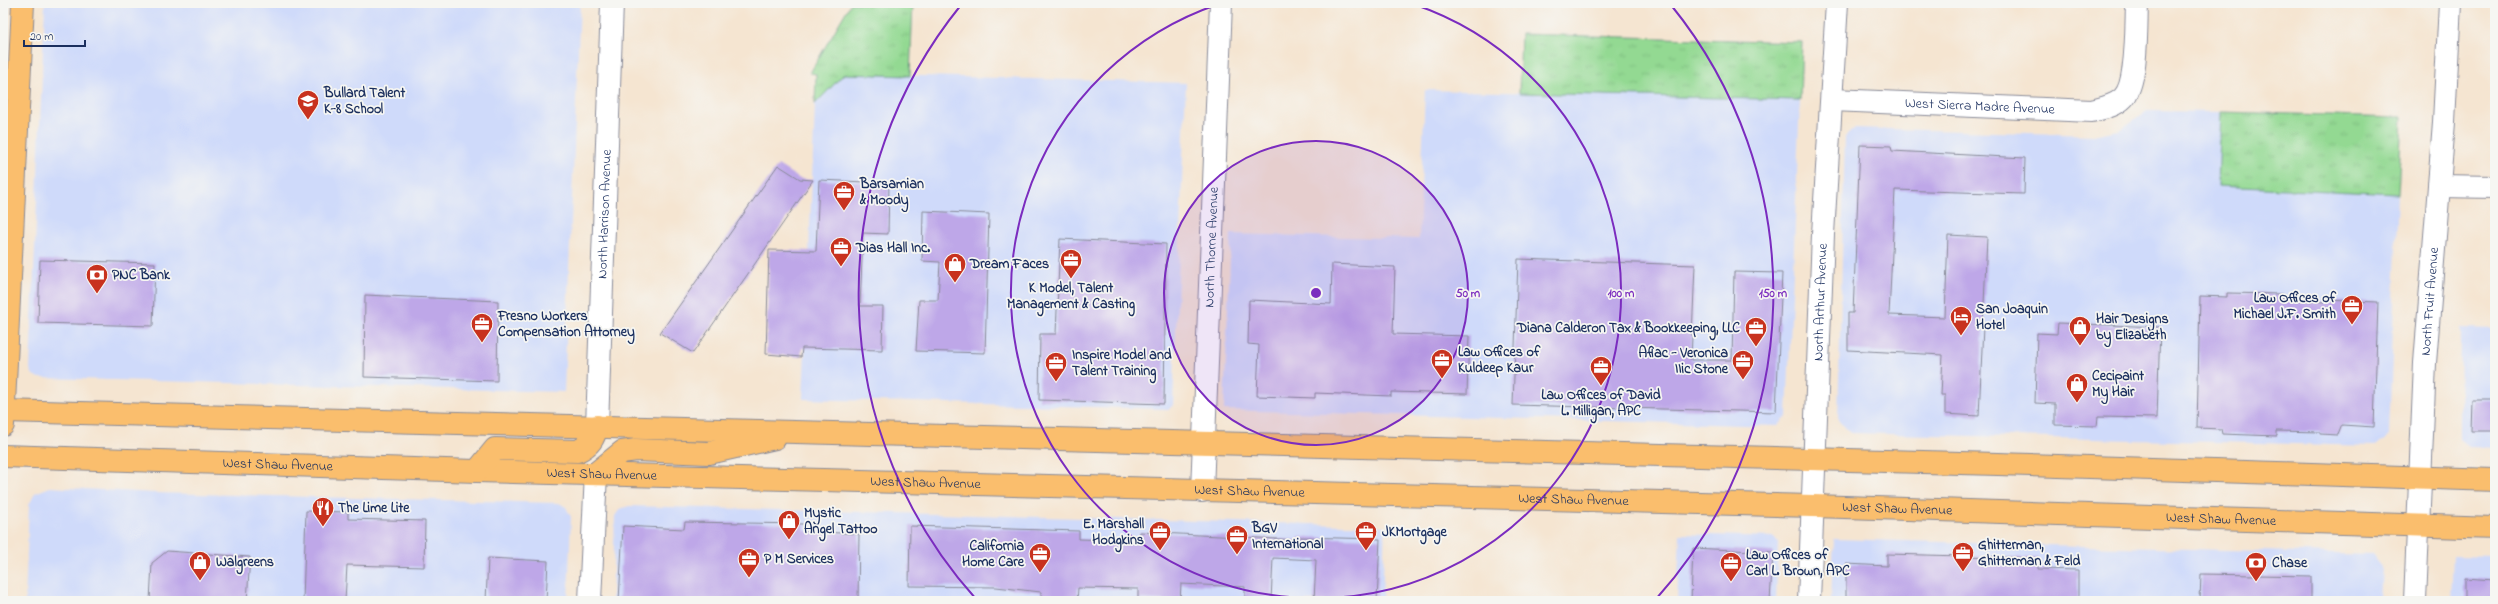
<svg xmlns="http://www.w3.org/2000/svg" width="2498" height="604" font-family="'Indie Flower',sans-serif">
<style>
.built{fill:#cfdafa}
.grass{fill:url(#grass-tufts);stroke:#578478}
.building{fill:#bea7e8}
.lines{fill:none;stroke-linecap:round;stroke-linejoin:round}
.minor-casing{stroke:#888a98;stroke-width:24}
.major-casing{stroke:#888a98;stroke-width:24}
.minor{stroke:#fff;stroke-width:22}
.major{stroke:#fabe6d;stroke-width:22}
.ring{fill:none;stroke:#7b2cbf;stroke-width:2}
.labels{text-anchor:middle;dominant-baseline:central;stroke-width:3.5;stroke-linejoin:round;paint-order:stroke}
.poi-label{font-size:14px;font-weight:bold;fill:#1b2f5e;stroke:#f6f6f2;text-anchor:start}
.street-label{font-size:14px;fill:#1b2f5e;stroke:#f6f6f2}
.centre{fill:#7b2cbf;stroke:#f6f6f2;stroke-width:2}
.ring-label{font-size:12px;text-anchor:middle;font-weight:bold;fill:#7b2cbf;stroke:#f6f6f2;stroke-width:3.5;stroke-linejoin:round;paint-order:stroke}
</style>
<defs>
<pattern id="grass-tufts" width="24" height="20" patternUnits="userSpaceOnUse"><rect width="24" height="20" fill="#93d992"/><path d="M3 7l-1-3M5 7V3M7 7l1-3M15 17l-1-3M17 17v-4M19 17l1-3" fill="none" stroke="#7ebb80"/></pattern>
</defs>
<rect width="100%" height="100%" fill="#f6f6f2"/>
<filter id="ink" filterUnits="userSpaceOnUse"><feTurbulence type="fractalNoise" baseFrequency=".025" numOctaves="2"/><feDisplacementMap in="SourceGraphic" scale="8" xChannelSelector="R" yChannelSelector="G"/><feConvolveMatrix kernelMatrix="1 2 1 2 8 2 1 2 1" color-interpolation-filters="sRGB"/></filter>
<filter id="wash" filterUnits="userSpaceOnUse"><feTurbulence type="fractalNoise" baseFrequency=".012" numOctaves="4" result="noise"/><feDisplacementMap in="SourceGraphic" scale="16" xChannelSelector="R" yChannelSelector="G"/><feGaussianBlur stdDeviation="0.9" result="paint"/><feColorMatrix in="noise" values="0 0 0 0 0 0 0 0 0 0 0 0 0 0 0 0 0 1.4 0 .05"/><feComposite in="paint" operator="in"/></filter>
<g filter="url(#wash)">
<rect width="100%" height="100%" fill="#f5e5d1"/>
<path class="built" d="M45,3h535l-16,389 -525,-14 -6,-3 -3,-6z
M844,74l342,9 -13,322 -4,4 -366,-10 12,-295z
M1425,90l375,10 -13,317 -9,9 -554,-16 7,-176 188,5z
M2147,111l74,1 2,74 175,8 -9,241 -13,11 -526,-13 -12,-14 7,-282 10,-9 239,7 25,-5z
M2461,328l34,1v118l-26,-1 -9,-7z
M50,487l105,6 404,10 7,4 5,10 -3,84h-543l4,-96 6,-12z
M629,506l756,20 -3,75h-770l3,-85 5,-7z
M1680,534l94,3 4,5 -2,59h-99z
M1834,539l538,15 10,13 -2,34h-549z
M2453,555l42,1v45h-44z"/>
<path class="grass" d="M851,3h62l-3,73 -66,-2 -29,30 1,-30 -6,-1z
M1521,34l281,8 -2,58 -281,-7z
M2221,112l181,5 -4,77 -180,-8z"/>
<g id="blocks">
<path class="building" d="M1860,145l31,1 1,5 133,7 -1,36 -129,-4 -6,125 56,2 3,-82 39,2 -8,179 -34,-2v-19h-4l2,-40 -95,-5v-37h5z
M778,165l22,14 13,1 -120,173 -33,-20z
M819,180l70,3 -1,51 -25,-1 -3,73h23l-1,44 -80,-2 -1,9 -35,-3 3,-104 47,1z
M923,211l66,3 -4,139 -69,-2 3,-51h19l2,-38 -18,-1z
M1060,239l106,5 -2,160 -125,-4 1,-66h16z
M1518,259l177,6 -4,95h41l2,-88 48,1 -6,139 -263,-7z
M40,260l115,3 -2,63 -115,-3z
M1332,264l63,3 -2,67 76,2 -2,58 -76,-2v4l-76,-3v5l-58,-2 2,-51 -11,-1 1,-44 82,4z
M2227,293l55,1v5l43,3v-2l53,2 -4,125 -32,-2 -4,10 -18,-1v-2l-43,-1v5l-55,-2 -1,-5 -24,-1 3,-132 27,1z
M365,295l133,6 -1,80 -133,-4z
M2058,323l102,4 -3,91 -59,-1 -1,9 -42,-1v-21l-20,-1 2,-70 20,1z
M2472,400h23v31h-24z
M306,511l42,1v7l77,2 -1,46 -77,-2 -2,36h-42z
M685,522l119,2v7l55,3 -1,67h-239l4,-75 61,3z
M910,526l169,5v8l60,2 1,-9 158,8 1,-3 81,2 -3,62h-63l2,-41 -43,-2 -2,43h-26v-14l-64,-3 -1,17 -42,-2v-10l-60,-1 -1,13h-36v-9l-45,-5 -87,-1z
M1693,548l80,4 -3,49h-79z
M167,551l83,6 -3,44h-97l2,-38z
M1887,554l151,4v11l40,1v31h-232v-37l41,2z
M488,558l60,3 -2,40h-60z
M2201,574l110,2v25h-111z
M2465,578l30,2v21h-30z"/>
</g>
</g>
<g filter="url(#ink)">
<use href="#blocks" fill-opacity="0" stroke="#888a98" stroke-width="1"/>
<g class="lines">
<g class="minor-casing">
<g id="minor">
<path id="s1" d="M1832,100l260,11c11,-3 23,-5 31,-13 15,-14 13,-74 14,-95"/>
<path d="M2439,186l56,1"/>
<path id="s2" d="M597,426l15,-423"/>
<path id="s3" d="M1202,491l19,-488"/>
<path d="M590,601l6,-128"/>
<path id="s4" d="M1809,601l14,-367 14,-231"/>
<path id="s5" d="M2415,601l10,-238 19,-241 6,-119"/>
</g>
</g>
<g class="major-casing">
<g id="major">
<path d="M3,411l1995,53 497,16"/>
<path d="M3,425l20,-422"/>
<path id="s6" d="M3,456l474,15 1336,35 682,22"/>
<path d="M477,471l18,-22 83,2c12,-6 16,-12 19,-25"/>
<path d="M596,473l26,-21 14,-2 73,3 66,-15"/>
</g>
</g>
<use href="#minor" class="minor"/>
<use href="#major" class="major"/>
</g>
</g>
<circle cx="1316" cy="293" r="152" fill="#7b2cbf" fill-opacity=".12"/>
<g class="ring">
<circle cx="1316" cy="293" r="152"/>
<path d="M1413 4A305 305 0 1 1 1219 4"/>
<path d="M976 599A457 457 0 0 1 961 5M1671 5A457 457 0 0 1 1656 599"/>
</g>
<defs>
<g id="school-pin" transform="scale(1.15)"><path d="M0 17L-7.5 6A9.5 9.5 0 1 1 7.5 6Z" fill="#c8321e" stroke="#f6f6f2"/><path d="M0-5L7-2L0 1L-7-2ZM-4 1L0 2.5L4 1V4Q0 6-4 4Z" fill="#fff"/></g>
<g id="office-pin" transform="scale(1.15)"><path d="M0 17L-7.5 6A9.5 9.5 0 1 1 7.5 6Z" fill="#c8321e" stroke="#f6f6f2"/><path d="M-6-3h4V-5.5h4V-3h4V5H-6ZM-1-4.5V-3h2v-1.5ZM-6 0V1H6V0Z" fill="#fff"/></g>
<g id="shop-pin" transform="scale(1.15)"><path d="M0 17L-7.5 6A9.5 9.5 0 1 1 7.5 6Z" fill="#c8321e" stroke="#f6f6f2"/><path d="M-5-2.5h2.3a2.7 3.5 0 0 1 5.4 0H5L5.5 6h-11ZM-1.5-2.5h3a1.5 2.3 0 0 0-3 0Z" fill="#fff"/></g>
<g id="bank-pin" transform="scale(1.15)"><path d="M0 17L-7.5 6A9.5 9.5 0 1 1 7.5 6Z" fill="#c8321e" stroke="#f6f6f2"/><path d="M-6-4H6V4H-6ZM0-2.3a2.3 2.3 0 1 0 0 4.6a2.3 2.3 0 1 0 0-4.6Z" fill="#fff"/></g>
<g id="hotel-pin" transform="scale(1.15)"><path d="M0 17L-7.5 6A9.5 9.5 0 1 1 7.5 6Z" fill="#c8321e" stroke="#f6f6f2"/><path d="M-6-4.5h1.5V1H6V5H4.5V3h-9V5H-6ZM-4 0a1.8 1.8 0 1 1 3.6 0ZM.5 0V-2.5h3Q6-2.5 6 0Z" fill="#fff"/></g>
<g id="restaurant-pin" transform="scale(1.15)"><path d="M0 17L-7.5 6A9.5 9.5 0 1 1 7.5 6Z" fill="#c8321e" stroke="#f6f6f2"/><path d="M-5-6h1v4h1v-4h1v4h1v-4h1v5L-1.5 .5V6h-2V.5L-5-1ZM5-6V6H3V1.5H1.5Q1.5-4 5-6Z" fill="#fff"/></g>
</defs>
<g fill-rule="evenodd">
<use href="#school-pin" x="308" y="101"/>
<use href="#office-pin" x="844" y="192"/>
<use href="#office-pin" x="841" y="248"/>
<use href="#office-pin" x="1071" y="260"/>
<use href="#shop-pin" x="955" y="264"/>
<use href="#bank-pin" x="97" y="275"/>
<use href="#office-pin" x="2352" y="306"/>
<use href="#hotel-pin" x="1961" y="317"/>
<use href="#office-pin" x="482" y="324"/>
<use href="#shop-pin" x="2080" y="327"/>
<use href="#office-pin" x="1756" y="328"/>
<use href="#office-pin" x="1442" y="360"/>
<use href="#office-pin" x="1743" y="361"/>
<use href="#office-pin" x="1056" y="363"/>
<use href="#office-pin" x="1601" y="367"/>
<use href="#shop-pin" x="2077" y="384"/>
<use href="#restaurant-pin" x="323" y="508"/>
<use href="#shop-pin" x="789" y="521"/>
<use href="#office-pin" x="1160" y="532"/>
<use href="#office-pin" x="1366" y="532"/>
<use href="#office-pin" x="1237" y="536"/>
<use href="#office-pin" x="1963" y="553"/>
<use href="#office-pin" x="1040" y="554"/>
<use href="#office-pin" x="749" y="559"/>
<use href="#shop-pin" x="200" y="562"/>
<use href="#office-pin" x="1731" y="563"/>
<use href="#bank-pin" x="2256" y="563"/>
</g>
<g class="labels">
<g class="poi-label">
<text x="324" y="93">Bullard Talent<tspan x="324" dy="16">K-8 School</tspan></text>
<text x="860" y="184">Barsamian<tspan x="860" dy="16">&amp; Moody</tspan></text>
<text x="856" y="248">Dias Hall Inc.</text>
<text x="970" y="264">Dream Faces</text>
<text x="112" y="275">PNC Bank</text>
<text x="1071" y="288" text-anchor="middle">K Model, Talent<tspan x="1071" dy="16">Management &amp; Casting</tspan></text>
<text x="2336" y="298" text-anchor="end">Law Offices of<tspan x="2336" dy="16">Michael J.F. Smith</tspan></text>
<text x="1976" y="309">San Joaquin<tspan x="1976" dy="16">Hotel</tspan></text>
<text x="498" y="316">Fresno Workers<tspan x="498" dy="16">Compensation Attorney</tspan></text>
<text x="2096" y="319">Hair Designs<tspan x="2096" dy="16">by Elizabeth</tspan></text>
<text x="1740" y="328" text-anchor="end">Diana Calderon Tax &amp; Bookkeeping, LLC</text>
<text x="1458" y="352">Law Offices of<tspan x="1458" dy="16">Kuldeep Kaur</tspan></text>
<text x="1728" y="353" text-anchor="end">Aflac - Veronica<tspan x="1728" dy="16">IIic Stone</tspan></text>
<text x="1072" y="355">Inspire Model and<tspan x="1072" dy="16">Talent Training</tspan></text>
<text x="2092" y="376">Cecipaint<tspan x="2092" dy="16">My Hair</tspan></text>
<text x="1601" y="395" text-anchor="middle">Law Offices of David<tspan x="1601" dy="16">L. Milligan, APC</tspan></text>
<text x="338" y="508">The Lime Lite</text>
<text x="804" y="513">Mystic<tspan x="804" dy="16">Angel Tattoo</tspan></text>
<text x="1144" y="524" text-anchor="end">E. Marshall<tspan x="1144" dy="16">Hodgkins</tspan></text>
<text x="1252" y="528">BGV<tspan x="1252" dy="16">International</tspan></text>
<text x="1382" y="532">JKMortgage</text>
<text x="1978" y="545">Ghitterman,<tspan x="1978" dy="16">Ghitterman &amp; Feld</tspan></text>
<text x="1024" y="546" text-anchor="end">California<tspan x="1024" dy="16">Home Care</tspan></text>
<text x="1746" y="555">Law Offices of<tspan x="1746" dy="16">Carl L. Brown, APC</tspan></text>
<text x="764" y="559">P M Services</text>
<text x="216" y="562">Walgreens</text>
<text x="2272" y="563">Chase</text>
</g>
<g class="street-label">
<text stroke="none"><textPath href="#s1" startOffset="148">West Sierra Madre Avenue</textPath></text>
<text stroke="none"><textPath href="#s2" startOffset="212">North Harrison Avenue</textPath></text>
<text stroke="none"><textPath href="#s3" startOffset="244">North Thorne Avenue</textPath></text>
<text stroke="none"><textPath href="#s4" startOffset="299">North Arthur Avenue</textPath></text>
<text stroke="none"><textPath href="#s5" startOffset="300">North Fruit Avenue</textPath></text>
<text stroke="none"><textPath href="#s6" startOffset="275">West Shaw Avenue</textPath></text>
<text stroke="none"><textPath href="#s6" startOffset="599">West Shaw Avenue</textPath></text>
<text stroke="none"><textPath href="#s6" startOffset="923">West Shaw Avenue</textPath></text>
<text stroke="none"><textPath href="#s6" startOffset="1247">West Shaw Avenue</textPath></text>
<text stroke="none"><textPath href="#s6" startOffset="1571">West Shaw Avenue</textPath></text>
<text stroke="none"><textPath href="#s6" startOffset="1895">West Shaw Avenue</textPath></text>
<text stroke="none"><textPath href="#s6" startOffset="2219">West Shaw Avenue</textPath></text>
</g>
</g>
<circle cx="1316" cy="293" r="6" class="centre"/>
<g class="ring-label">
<text x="1468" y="297">50 m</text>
<text x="1621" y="297">100 m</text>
<text x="1773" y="297">150 m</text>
</g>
<rect width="2498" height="604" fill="none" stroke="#f6f6f2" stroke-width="16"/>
<path d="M24 40v6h61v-6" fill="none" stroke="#1b2f5e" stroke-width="2"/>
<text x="30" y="40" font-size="12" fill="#1b2f5e" stroke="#f6f6f2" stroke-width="3" paint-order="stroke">20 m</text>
</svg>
